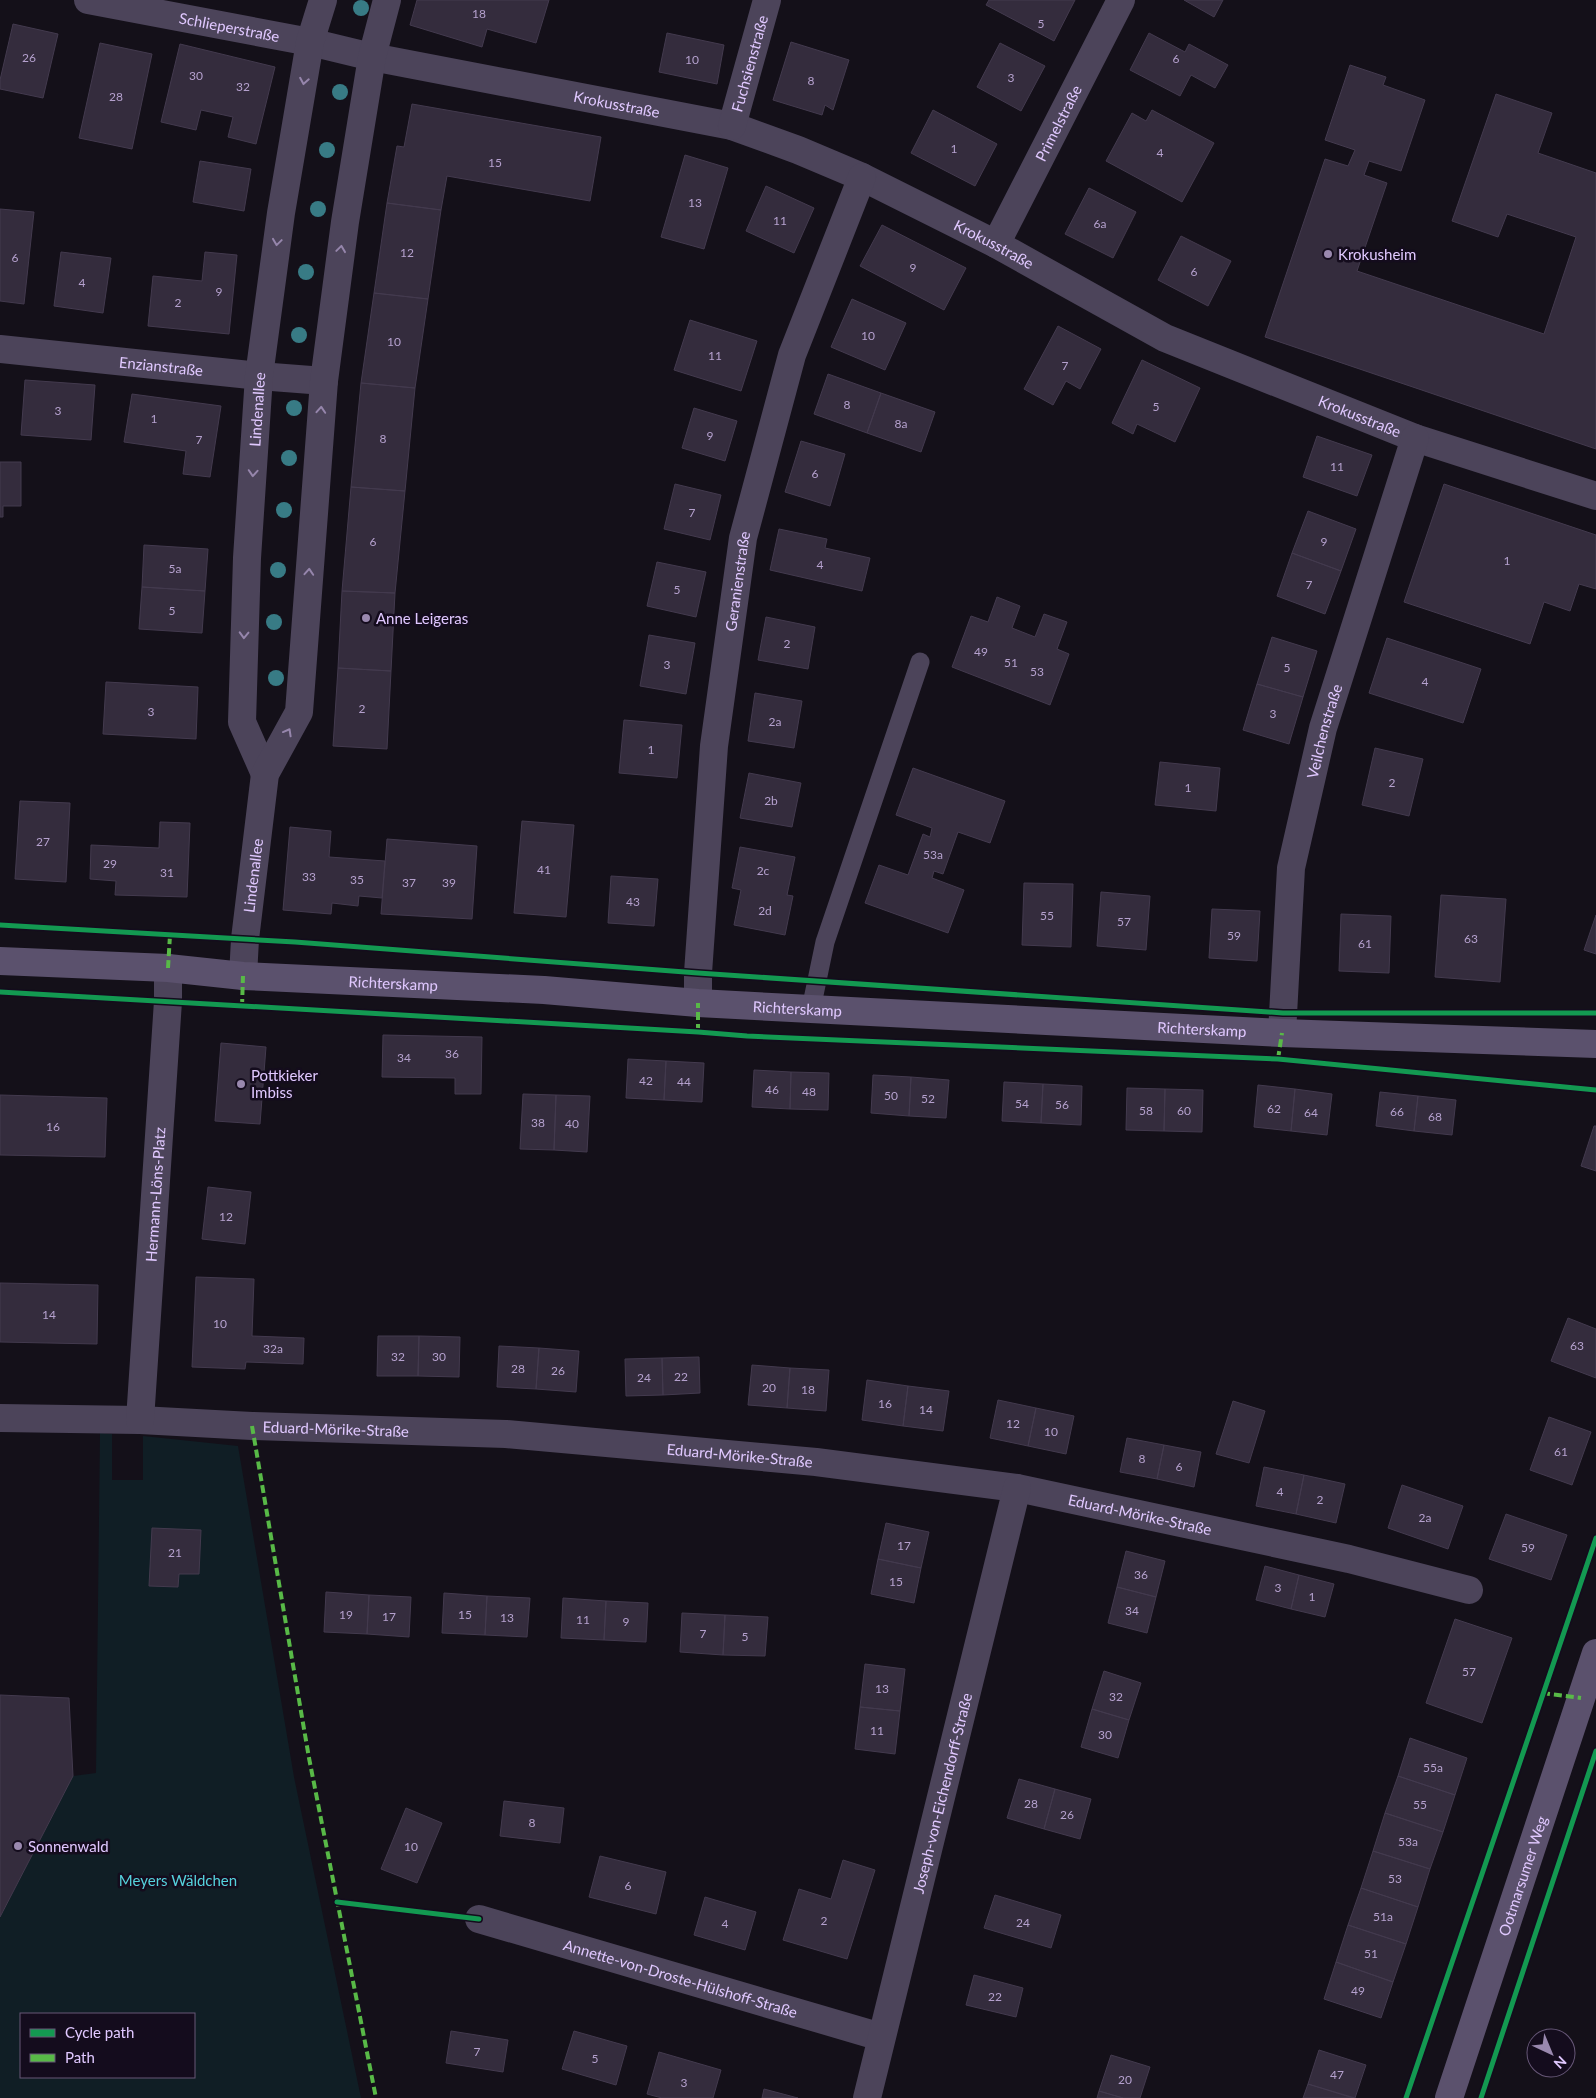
<svg xmlns="http://www.w3.org/2000/svg" width="1596" height="2098" font-family="Lato,sans-serif">
<style>
.green{fill:#101e25;fill-rule:evenodd}
.building{fill:#342c3d;stroke:#433a4e}
.lines{fill:none;stroke-linecap:round;stroke-linejoin:round}
.lane{stroke:#4c445a;stroke-width:19}
.street{stroke:#4c445a;stroke-width:28}
.secondary{stroke:#5b516d;stroke-width:28}
.quiet{stroke:#58b947;stroke-width:4;stroke-dasharray:8 4;stroke-linecap:butt}
.cycleway-casing{stroke:#140c1d;stroke-width:8}
.cycleway{stroke:#139951;stroke-width:5}
.tree{fill:#387b85}
.oneway{stroke:#9686ac}
.poi-dot{fill:#9988ae;stroke:#140c1d;stroke-width:2}
.labels{text-anchor:middle;dominant-baseline:central;stroke-width:5;stroke-linejoin:round;paint-order:stroke}
.number-label{font-size:12px;fill:#b5a1ce}
.street-label{font-size:15px;fill:#e0c8ff;stroke:#140c1d}
.poi-label{font-size:15px;fill:#e0c8ff;stroke:#140c1d;text-anchor:start}
.park-label{font-size:15px;fill:#55d2dd;stroke:#140c1d}
</style>
<rect width="100%" height="100%" fill="#141019"/>
<path class="green" d="M100,1433l12,1v46h31v-44l95,10 56,331 67,321h-361v-181l73,-141 23,-3zM21,2014h173v63h-173z"/>
<path class="building" d="M417,0h132l-13,43 -49,-14 -5,18 -72,-22z
M989,0h86l-21,41 -68,-36z
M1184,0h39l-9,17z
M13,24l45,10 -15,64 -43,-9v-9z
M667,33l57,12 -7,39 -58,-12z
M1149,33l36,19 4,-8 39,21 -13,23 -24,-13 -11,21 -50,-26z
M791,42l58,18 -16,50 -8,-5 -3,10 -49,-15z
M100,43l52,11 -20,95 -53,-11z
M1000,43l45,23 -24,45 -44,-24z
M180,44l95,23 -19,77 -28,-7 5,-20 -32,-7 -5,20 -35,-8z
M1350,65l36,12 -3,8 42,15 -24,71 -32,-10 -5,14 23,8 -30,88 187,63 32,-97 -69,-23 -9,23 -46,-16 44,-127 56,19 -14,40 58,20v276l-331,-112 60,-178 23,7 7,-16 -30,-10z
M412,104l189,33 -11,64 -143,-25 -6,34 -54,-7 10,-57 7,1z
M933,110l64,34 -22,42 -64,-33z
M1152,110l62,33 -32,59 -76,-41 26,-48 14,8z
M685,155l43,13 -24,81 -43,-12z
M200,161l51,8 -7,42 -51,-9z
M766,186l48,22 -20,45 -48,-22z
M1089,188l47,24 -23,46 -48,-24z
M387,203l54,7 -13,89 -54,-6z
M0,209l34,3 -10,92 -24,-3z
M882,225l84,43 -22,42 -84,-44z
M1181,236l50,25 -23,45 -50,-26z
M61,252l50,6 -8,55 -49,-7z
M205,252l32,3 -8,79 -81,-8 5,-50 49,5z
M374,293l54,6 -13,89 -54,-5z
M852,299l54,24 -21,47 -54,-23z
M690,320l67,21 -16,50 -67,-21z
M1058,326l43,23 -21,40 -14,-8 -13,24 -29,-16z
M1142,360l58,28 -25,54 -38,-18 -4,10 -21,-11z
M828,374l53,19 -14,40 -53,-19z
M25,380l70,5 -4,55 -70,-5z
M361,383l54,5 -10,103 -54,-4z
M881,393l54,19 -14,40 -54,-19z
M132,394l89,12 -11,71 -27,-3 3,-23 -62,-9z
M694,408l43,13 -12,40 -43,-13z
M1317,436l55,19 -15,41 -54,-19z
M801,441l44,13 -15,52 -45,-14z
M0,462h21v44h-18v11h-3z
M675,484l46,11 -11,45 -46,-11z
M1444,484l152,51v54l-17,-5 -9,27 -26,-9 -14,42 -126,-42z
M351,487l54,4 -10,102 -53,-2z
M1308,511l48,18 -15,42 -49,-18z
M779,529l48,10 -2,9 45,10 -8,33 -92,-21z
M144,545l64,4 -3,42 -63,-4z
M1292,553l49,18 -16,43 -48,-18z
M657,562l49,10 -10,45 -49,-11z
M142,587l63,4 -3,42 -63,-4z
M342,591l53,2 -4,78 -53,-3z
M997,597l23,9 -8,22 23,9 9,-23 23,8 -10,27 12,5 -19,51 -98,-38 19,-51 17,6z
M766,617l49,10 -7,42 -50,-9z
M649,635l46,8 -9,51 -46,-8z
M1272,637l45,14 -14,46 -46,-13z
M1387,638l94,31 -18,54 -94,-30z
M338,668l53,3 -4,78 -54,-3z
M106,682l92,5 -2,52 -93,-5z
M1257,684l46,13 -14,47 -46,-14z
M755,693l47,8 -8,47 -46,-7z
M624,720l58,5 -5,53 -58,-5z
M1375,748l48,11 -14,57 -47,-11z
M1160,762l60,6 -4,43 -61,-6z
M913,768l92,33 -15,42 -32,-11 -15,42 -9,-3 -2,7 32,12 -16,43 -83,-30 14,-38 29,10 15,-41 7,3 2,-9 -36,-13z
M749,773l52,10 -9,44 -52,-9z
M20,801l50,2 -4,79 -51,-3z
M522,821l52,4 -8,92 -52,-4z
M160,822l30,1 -3,74 -72,-2 1,-14 -26,-2 1,-34 68,3z
M290,827l41,4 -2,26 56,4 -3,37 -23,-2 -1,10 -26,-3 -1,11 -48,-4z
M387,839l90,7 -5,73 -91,-5z
M740,847l55,10 -8,38 6,1 -8,39 -51,-10 7,-35 -9,-2z
M611,876l47,3 -4,47 -46,-3z
M1024,883l49,1 -2,63 -49,-2z
M1101,892l49,4 -4,54 -49,-4z
M1441,895l65,4 -6,83 -65,-5z
M1212,909l48,2 -3,50 -48,-3z
M1341,914l50,2 -2,57 -50,-2z
M1596,915v39l-12,-4z
M383,1035l99,2 -1,57h-26v-16l-73,-1z
M221,1043l45,4 -6,77 -45,-3z
M628,1059l38,2 -2,39 -38,-2z
M666,1061l38,2 -2,39 -38,-2z
M754,1070l37,2 -1,37 -38,-2z
M791,1072l38,1 -1,37 -38,-1z
M873,1075l38,2 -2,39 -38,-3z
M911,1077l38,3 -3,38 -37,-2z
M1004,1082l39,2 -2,39 -39,-2z
M1043,1084l39,2 -1,39 -40,-2z
M1258,1085l37,4 -4,42 -37,-4z
M1127,1088l38,1 -1,42 -38,-1z
M1165,1089l38,1 -1,42 -38,-1z
M1295,1089l37,5 -5,41 -36,-4z
M1380,1092l38,4 -4,35 -38,-5z
M523,1094l33,1 -2,55 -34,-1z
M0,1095l107,3 -2,59 -105,-2z
M556,1095l34,1 -3,56 -33,-2z
M1418,1096l38,4 -4,35 -38,-4z
M1594,1126h2v45l-15,-5z
M208,1187l43,5 -6,52 -43,-5z
M196,1277l58,2 -2,57 52,2 -1,26 -57,-2 -1,7 -53,-2z
M0,1283l98,2 -1,59 -97,-2z
M1568,1318l28,11v49l-45,-17z
M378,1336h41l-1,40h-41z
M419,1336l41,1 -1,40 -41,-1z
M499,1346l40,2 -3,41 -39,-2z
M539,1348l40,3 -3,41 -40,-3z
M699,1357l1,36 -37,2 -1,-37z
M662,1358l1,37 -37,1 -1,-37z
M752,1365l38,3 -3,40 -39,-3z
M790,1368l39,2 -3,41 -39,-3z
M867,1380l41,6 -5,40 -41,-6z
M908,1386l41,5 -6,40 -40,-5z
M998,1400l38,8 -8,38 -38,-8z
M1233,1401l32,10 -16,52 -33,-9z
M1036,1408l38,8 -8,38 -38,-8z
M1549,1417l42,15 -19,53 -42,-15z
M1127,1438l37,7 -7,34 -37,-7z
M1164,1445l37,7 -7,35 -37,-8z
M1264,1467l40,8 -8,39 -40,-8z
M1304,1475l41,9 -9,39 -40,-9z
M1402,1485l61,21 -15,43 -60,-21z
M1506,1514l61,21 -16,45 -62,-21z
M886,1523l43,9 -8,36 -43,-9z
M152,1528l49,2 -2,44h-20l-1,13 -29,-1z
M1126,1551l39,10 -9,36 -39,-10z
M878,1559l43,9 -7,35 -43,-9z
M1265,1566l34,9 -8,34 -35,-9z
M1299,1575l35,9 -9,33 -34,-8z
M1117,1587l39,10 -9,36 -39,-10z
M326,1592l43,3 -2,39 -43,-2z
M444,1593l43,3 -2,39 -43,-2z
M369,1595l42,2 -2,40 -42,-3z
M487,1596l43,2 -3,39 -42,-2z
M563,1598l43,3 -2,39 -43,-2z
M606,1601l42,2 -2,39 -42,-2z
M682,1613l43,2 -2,40 -43,-3z
M725,1615l43,2 -3,39 -42,-1z
M1455,1619l57,19 -30,85 -56,-20z
M865,1664l40,5 -5,42 -40,-4z
M1104,1671l37,12 -12,37 -37,-11z
M0,1695l69,3 4,78 -73,141z
M860,1707l40,4 -5,43 -40,-5z
M1092,1709l37,11 -11,38 -37,-11z
M1410,1738l57,20 -12,37 -57,-19z
M1398,1776l57,19 -12,37 -58,-19z
M1019,1779l36,10 -11,40 -37,-11z
M1055,1789l36,10 -11,40 -36,-10z
M504,1801l60,7 -4,35 -60,-7z
M406,1808l36,15 -25,60 -36,-14z
M1385,1813l58,19 -13,37 -57,-18z
M1373,1851l57,18 -12,38 -57,-19z
M600,1856l66,16 -10,42 -67,-17z
M843,1860l32,10 -28,89 -64,-19 16,-51 32,10z
M1361,1888l57,19 -12,37 -58,-19z
M995,1895l66,20 -10,33 -67,-20z
M705,1897l51,15 -11,38 -51,-15z
M1348,1925l58,19 -13,38 -57,-20z
M1336,1962l57,20 -12,36 -57,-19z
M974,1975l49,13 -7,29 -50,-12z
M451,2031l57,9 -5,32 -57,-9z
M574,2031l53,15 -11,39 -54,-16z
M1319,2050l47,15 -11,33 -47,-14z
M659,2052l62,18 -8,28h-51l-15,-4z
M1111,2055l39,12 -10,31h-17l-24,-7z
M1308,2084l45,14h-50z
M764,2089l34,9h-36z
M1099,2091l24,7h-26z"/>
<g class="lines">
<path class="lane" d="M811,1009l14,-67 95,-280"/>
<g class="street">
<path id="s1" d="M88,0l222,42 62,15 360,69 66,24 64,27 134,67 169,94 250,100 181,58"/>
<path id="s2" d="M732,126l35,-126"/>
<path id="s3" d="M996,244l125,-244"/>
<path id="s4" d="M0,349l259,27 65,5"/>
<path id="s5" d="M265,774l-23,-52 5,-164 12,-182 22,-163 29,-171 13,-42"/>
<path id="s6" d="M243,976l2,-37 20,-165 34,-62 25,-331 21,-159 27,-165 15,-57"/>
<path id="s7" d="M698,1003v-30l16,-227 29,-208 49,-183 70,-178"/>
<path id="s8" d="M1282,1033l9,-165 32,-140 92,-290"/>
<path id="s9" d="M0,1418l140,2 112,6 254,8 310,28 201,26 332,71 120,31"/>
<path id="s10" d="M140,1420l28,-419v-33"/>
<path id="s11" d="M479,1919l402,118"/>
<path id="s12" d="M867,2098l150,-610"/>
</g>
<g class="secondary">
<path id="s13" d="M0,961l168,7 75,8 301,14 154,13 113,6 471,24 314,11"/>
<path id="s14" d="M1449,2098l147,-445"/>
</g>
<path class="quiet" d="M168,968l2,-33
M242,1007l1,-31
M698,1032v-29
M1278,1059l4,-26
M252,1426l57,332 67,340
M1542,1693l39,5"/>
<g class="cycleway-casing">
<path id="cycleway" d="M0,925l295,17 403,31 585,40h313
M0,992l698,40 49,4 531,23 318,31
M337,1902l142,17
M1406,2098l190,-560
M1481,2098l115,-347"/>
</g>
<use href="#cycleway" class="cycleway"/>
</g>
<g class="tree">
<circle cx="361" cy="8" r="8"/>
<circle cx="340" cy="92" r="8"/>
<circle cx="327" cy="150" r="8"/>
<circle cx="318" cy="209" r="8"/>
<circle cx="306" cy="272" r="8"/>
<circle cx="299" cy="335" r="8"/>
<circle cx="294" cy="408" r="8"/>
<circle cx="289" cy="458" r="8"/>
<circle cx="284" cy="510" r="8"/>
<circle cx="278" cy="570" r="8"/>
<circle cx="274" cy="622" r="8"/>
<circle cx="276" cy="678" r="8"/>
</g>
<defs><path id="oneway-chevron" d="M-2-3.5L2.5 0L-2 3.5" fill="none" stroke-width="1.6" stroke-linecap="round" stroke-linejoin="round" transform="scale(1.25)"/></defs>
<g class="oneway">
<use href="#oneway-chevron" transform="translate(304 81) rotate(100)"/>
<use href="#oneway-chevron" transform="translate(277 242) rotate(98)"/>
<use href="#oneway-chevron" transform="translate(341 249) rotate(-82)"/>
<use href="#oneway-chevron" transform="translate(321 410) rotate(-86)"/>
<use href="#oneway-chevron" transform="translate(253 473) rotate(94)"/>
<use href="#oneway-chevron" transform="translate(309 572) rotate(-86)"/>
<use href="#oneway-chevron" transform="translate(244 635) rotate(92)"/>
<use href="#oneway-chevron" transform="translate(288 732) rotate(-61)"/>
</g>
<g class="poi-dot">
<circle cx="1328" cy="254" r="5"/>
<circle cx="366" cy="618" r="5"/>
<circle cx="241" cy="1084" r="5"/>
<circle cx="18" cy="1846" r="5"/>
</g>
<g class="labels">
<g class="number-label">
<text x="479" y="13">18</text>
<text x="1041" y="23">5</text>
<text x="29" y="57">26</text>
<text x="1176" y="58">6</text>
<text x="692" y="59">10</text>
<text x="196" y="75">30</text>
<text x="1011" y="77">3</text>
<text x="811" y="80">8</text>
<text x="243" y="86">32</text>
<text x="116" y="96">28</text>
<text x="954" y="148">1</text>
<text x="1160" y="152">4</text>
<text x="495" y="162">15</text>
<text x="695" y="202">13</text>
<text x="780" y="220">11</text>
<text x="1100" y="223">6a</text>
<text x="407" y="252">12</text>
<text x="15" y="257">6</text>
<text x="913" y="267">9</text>
<text x="1194" y="271">6</text>
<text x="82" y="282">4</text>
<text x="219" y="291">9</text>
<text x="178" y="302">2</text>
<text x="868" y="335">10</text>
<text x="394" y="341">10</text>
<text x="715" y="355">11</text>
<text x="1065" y="365">7</text>
<text x="847" y="404">8</text>
<text x="1156" y="406">5</text>
<text x="58" y="410">3</text>
<text x="154" y="418">1</text>
<text x="901" y="423">8a</text>
<text x="710" y="435">9</text>
<text x="383" y="438">8</text>
<text x="199" y="439">7</text>
<text x="1337" y="466">11</text>
<text x="815" y="473">6</text>
<text x="692" y="512">7</text>
<text x="373" y="541">6</text>
<text x="1324" y="541">9</text>
<text x="1507" y="560">1</text>
<text x="820" y="564">4</text>
<text x="175" y="568">5a</text>
<text x="1309" y="584">7</text>
<text x="677" y="589">5</text>
<text x="172" y="610">5</text>
<text x="787" y="643">2</text>
<text x="981" y="651">49</text>
<text x="1011" y="662">51</text>
<text x="667" y="664">3</text>
<text x="1287" y="667">5</text>
<text x="1037" y="671">53</text>
<text x="1425" y="681">4</text>
<text x="362" y="708">2</text>
<text x="151" y="711">3</text>
<text x="1273" y="713">3</text>
<text x="775" y="721">2a</text>
<text x="651" y="749">1</text>
<text x="1392" y="782">2</text>
<text x="1188" y="787">1</text>
<text x="771" y="800">2b</text>
<text x="43" y="841">27</text>
<text x="933" y="854">53a</text>
<text x="110" y="863">29</text>
<text x="544" y="869">41</text>
<text x="763" y="870">2c</text>
<text x="167" y="872">31</text>
<text x="309" y="876">33</text>
<text x="357" y="879">35</text>
<text x="409" y="882">37</text>
<text x="449" y="882">39</text>
<text x="633" y="901">43</text>
<text x="765" y="910">2d</text>
<text x="1047" y="915">55</text>
<text x="1124" y="921">57</text>
<text x="1234" y="935">59</text>
<text x="1471" y="938">63</text>
<text x="1365" y="943">61</text>
<text x="452" y="1053">36</text>
<text x="404" y="1057">34</text>
<text x="646" y="1080">42</text>
<text x="684" y="1081">44</text>
<text x="772" y="1089">46</text>
<text x="809" y="1091">48</text>
<text x="891" y="1095">50</text>
<text x="928" y="1098">52</text>
<text x="1022" y="1103">54</text>
<text x="1062" y="1104">56</text>
<text x="1274" y="1108">62</text>
<text x="1146" y="1110">58</text>
<text x="1184" y="1110">60</text>
<text x="1397" y="1111">66</text>
<text x="1311" y="1112">64</text>
<text x="1435" y="1116">68</text>
<text x="538" y="1122">38</text>
<text x="572" y="1123">40</text>
<text x="53" y="1126">16</text>
<text x="226" y="1216">12</text>
<text x="49" y="1314">14</text>
<text x="220" y="1323">10</text>
<text x="1577" y="1345">63</text>
<text x="273" y="1348">32a</text>
<text x="398" y="1356">32</text>
<text x="439" y="1356">30</text>
<text x="518" y="1368">28</text>
<text x="558" y="1370">26</text>
<text x="681" y="1376">22</text>
<text x="644" y="1377">24</text>
<text x="769" y="1387">20</text>
<text x="808" y="1389">18</text>
<text x="885" y="1403">16</text>
<text x="926" y="1409">14</text>
<text x="1013" y="1423">12</text>
<text x="1051" y="1431">10</text>
<text x="1561" y="1451">61</text>
<text x="1142" y="1458">8</text>
<text x="1179" y="1466">6</text>
<text x="1280" y="1491">4</text>
<text x="1320" y="1499">2</text>
<text x="1425" y="1517">2a</text>
<text x="904" y="1545">17</text>
<text x="1528" y="1547">59</text>
<text x="175" y="1552">21</text>
<text x="1141" y="1574">36</text>
<text x="896" y="1581">15</text>
<text x="1278" y="1587">3</text>
<text x="1312" y="1596">1</text>
<text x="1132" y="1610">34</text>
<text x="346" y="1614">19</text>
<text x="465" y="1614">15</text>
<text x="389" y="1616">17</text>
<text x="507" y="1617">13</text>
<text x="583" y="1619">11</text>
<text x="626" y="1621">9</text>
<text x="703" y="1633">7</text>
<text x="745" y="1636">5</text>
<text x="1469" y="1671">57</text>
<text x="882" y="1688">13</text>
<text x="1116" y="1696">32</text>
<text x="877" y="1730">11</text>
<text x="1105" y="1734">30</text>
<text x="1433" y="1767">55a</text>
<text x="1031" y="1803">28</text>
<text x="1420" y="1804">55</text>
<text x="1067" y="1814">26</text>
<text x="532" y="1822">8</text>
<text x="1408" y="1841">53a</text>
<text x="411" y="1846">10</text>
<text x="1395" y="1878">53</text>
<text x="628" y="1885">6</text>
<text x="1383" y="1916">51a</text>
<text x="824" y="1920">2</text>
<text x="1023" y="1922">24</text>
<text x="725" y="1923">4</text>
<text x="1371" y="1953">51</text>
<text x="1358" y="1990">49</text>
<text x="995" y="1996">22</text>
<text x="477" y="2051">7</text>
<text x="595" y="2058">5</text>
<text x="1337" y="2074">47</text>
<text x="1125" y="2079">20</text>
<text x="684" y="2082">3</text>
</g>
<g class="street-label">
<text stroke="none"><textPath href="#s1" startOffset="144">Schlieperstraße</textPath></text>
<text stroke="none"><textPath href="#s2" startOffset="65">Fuchsienstraße</textPath></text>
<text stroke="none"><textPath href="#s1" startOffset="539">Krokusstraße</textPath></text>
<text stroke="none"><textPath href="#s3" startOffset="136">Primelstraße</textPath></text>
<text stroke="none"><textPath href="#s1" startOffset="944">Krokusstraße</textPath></text>
<text stroke="none"><textPath href="#s4" startOffset="162">Enzianstraße</textPath></text>
<text stroke="none"><textPath href="#s5" startOffset="370">Lindenallee</textPath></text>
<text stroke="none"><textPath href="#s1" startOffset="1349">Krokusstraße</textPath></text>
<text stroke="none"><textPath href="#s7" startOffset="424">Geranienstraße</textPath></text>
<text stroke="none"><textPath href="#s8" startOffset="306">Veilchenstraße</textPath></text>
<text stroke="none"><textPath href="#s6" startOffset="101">Lindenallee</textPath></text>
<text stroke="none"><textPath href="#s13" startOffset="394">Richterskamp</textPath></text>
<text stroke="none"><textPath href="#s13" startOffset="799">Richterskamp</textPath></text>
<text stroke="none"><textPath href="#s13" startOffset="1204">Richterskamp</textPath></text>
<text stroke="none"><textPath href="#s10" startOffset="226">Hermann-Löns-Platz</textPath></text>
<text stroke="none"><textPath href="#s9" startOffset="336">Eduard-Mörike-Straße</textPath></text>
<text stroke="none"><textPath href="#s9" startOffset="741">Eduard-Mörike-Straße</textPath></text>
<text stroke="none"><textPath href="#s9" startOffset="1146">Eduard-Mörike-Straße</textPath></text>
<text stroke="none"><textPath href="#s12" startOffset="314">Joseph-von-Eichendorff-Straße</textPath></text>
<text stroke="none"><textPath href="#s14" startOffset="234">Ootmarsumer Weg</textPath></text>
<text stroke="none"><textPath href="#s11" startOffset="210">Annette-von-Droste-Hülshoff-Straße</textPath></text>
</g>
<g class="poi-label">
<text x="1338" y="254">Krokusheim</text>
<text x="376" y="618">Anne Leigeras</text>
<text x="251" y="1075">Pottkieker<tspan x="251" dy="17">Imbiss</tspan></text>
<text x="28" y="1846">Sonnenwald</text>
</g>
<g class="park-label">
<text x="178" y="1880">Meyers Wäldchen</text>
</g>
</g>
<rect x="20" y="2013" width="175" height="65" fill="#140c1d" stroke="#665777"/>
<rect x="30" y="2029" width="25" height="8" fill="#139951" stroke="#665777"/>
<text x="65" y="2038" font-size="15" fill="#e0c8ff">Cycle path</text>
<rect x="30" y="2054" width="25" height="8" fill="#58b947" stroke="#665777"/>
<text x="65" y="2063" font-size="15" fill="#e0c8ff">Path</text>
<g transform="translate(1551 2053) rotate(136)"><circle r="24" fill="#140c1d" stroke="#665777"/>
<path d="M0-4L9 19L0 12L-9 19Z" fill="#9988ae"/>
<text y="-8" font-size="14" font-weight="bold" text-anchor="middle" fill="#e0c8ff">N</text>
</g>
</svg>
